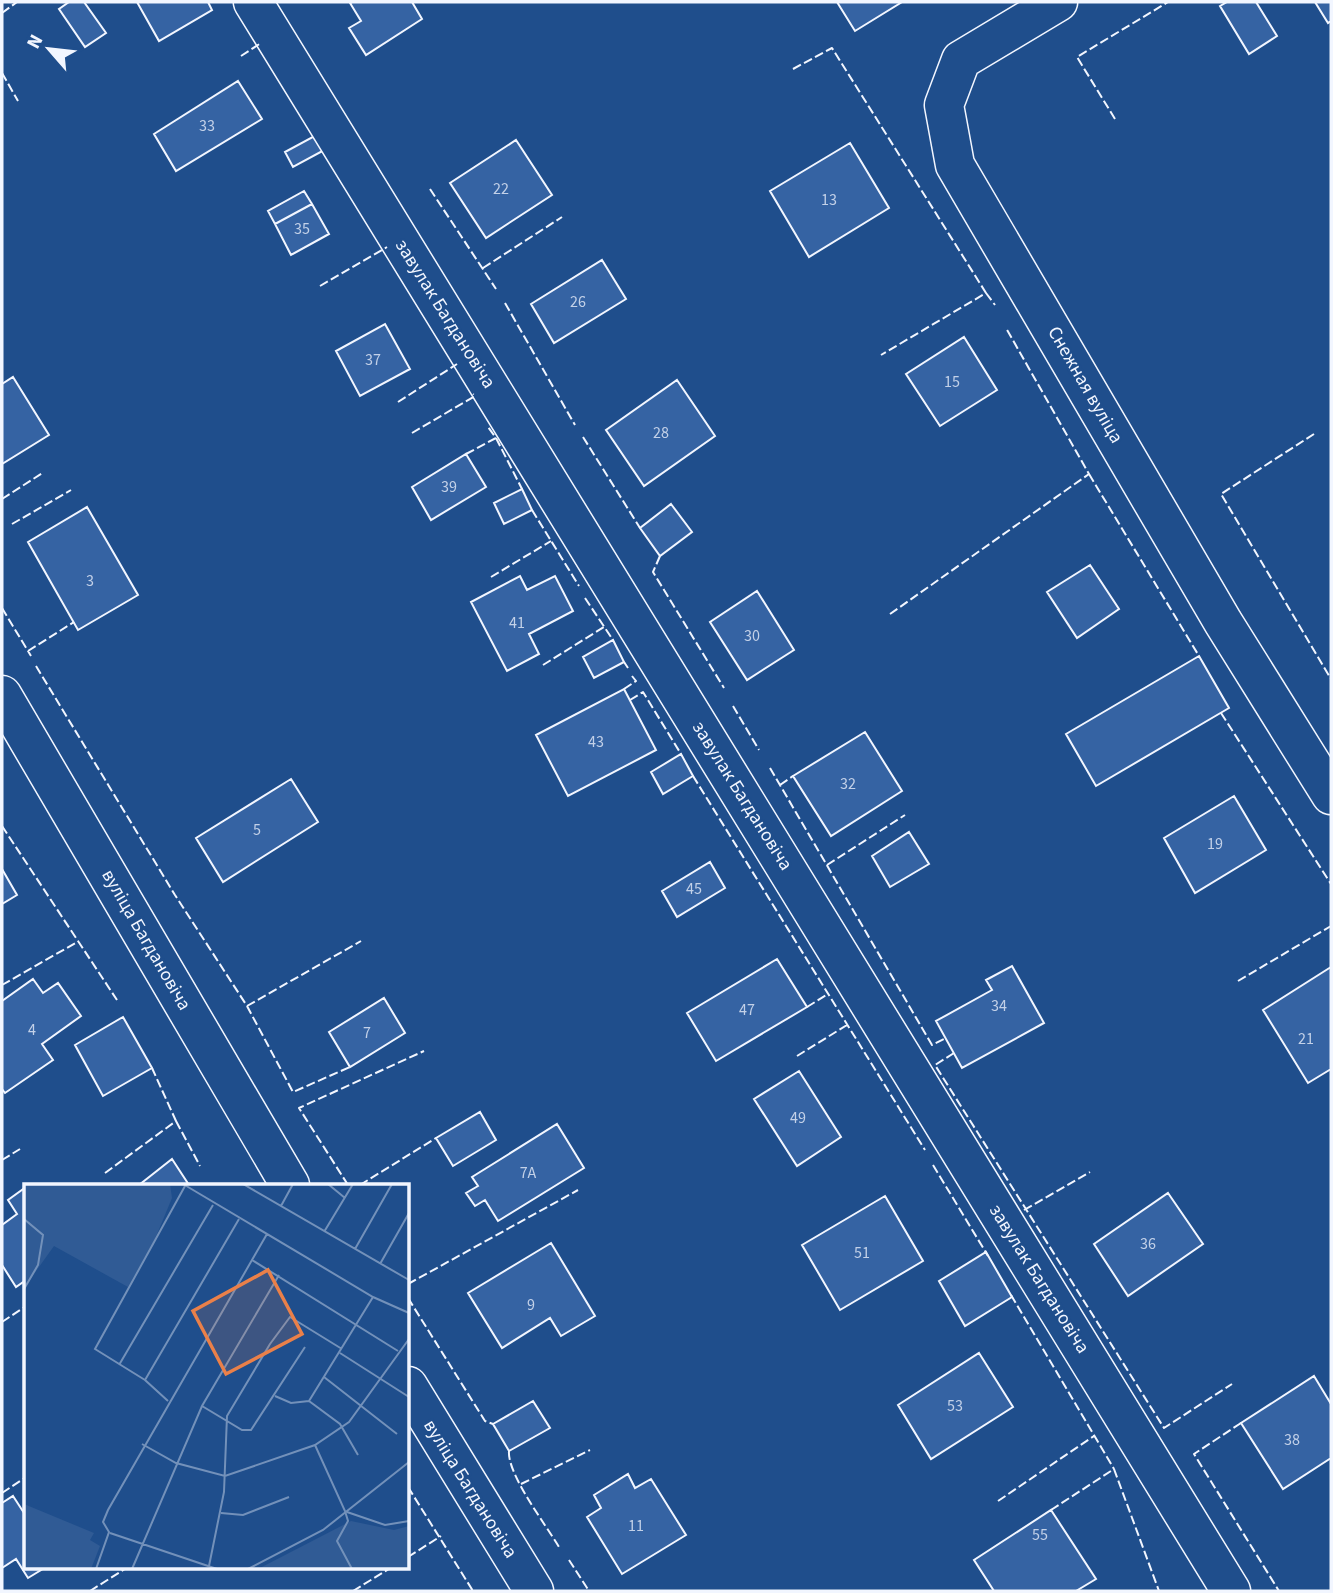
<svg xmlns="http://www.w3.org/2000/svg" width="1333" height="1593" font-family="'Source Sans 3',sans-serif">
<style>
.building{fill:#3563a3;stroke:#f2f6ff;stroke-width:2}
.lines{fill:none;stroke-linecap:round;stroke-linejoin:round}
.street-casing{stroke:#f2f6ff;stroke-width:41}
.street{stroke:#1f4e8c;stroke-width:38}
.fence{stroke:#f2f6ff;stroke-width:2;stroke-dasharray:9 3.5;stroke-linecap:butt}
.labels{text-anchor:middle;dominant-baseline:central;stroke-width:5;stroke-linejoin:round;paint-order:stroke}
.number-label{font-size:16px;fill:#c3d1e8}
.street-label{font-size:19px;fill:#f2f6ff;stroke:#1f4e8c}
.inset-road{fill:none;stroke:#7391ba;stroke-width:2}
.view{fill:#ea8049;fill-opacity:0.15;stroke:#ea8049;stroke-width:3.5}
.inset-edge{fill:none;stroke:#f2f6ff;stroke-width:3.5}
</style>
<rect width="100%" height="100%" fill="#1f4e8c"/>
<path class="building" d="M69,2h15l22,31 -21,14 -26,-38z
M137,2h71l4,8 -53,31z
M352,2h60l10,17 -56,36 -17,-27 12,-7 -11,-18z
M837,2h65l-47,29z
M1227,2h29l21,34 -28,18 -29,-48z
M1315,2h16v19l-3,2z
M238,81l24,38 -86,52 -22,-37z
M320,133l8,15 -35,19 -8,-15z
M516,140l36,55 -66,43 -36,-55z
M850,143l39,65 -80,49 -39,-66z
M304,191l8,13 -37,20 -7,-13z
M312,204l17,30 -38,21 -16,-31z
M602,260l24,39 -72,44 -23,-39z
M385,324l25,45 -50,27 -24,-45z
M964,337l33,53 -57,36 -34,-52z
M13,377l36,58 -47,29v-80z
M677,380l38,56 -71,50 -38,-56z
M466,454l20,33 -55,33 -19,-33z
M522,489l10,21 -28,14 -10,-21z
M671,504l21,28 -32,24 -20,-28z
M87,507l51,88 -60,35 -50,-88z
M1090,565l29,44 -42,29 -30,-46z
M520,576l7,14 28,-14 18,35 -44,23 10,20 -32,17 -36,-69z
M757,591l37,59 -47,30 -37,-58z
M613,640l11,22 -30,16 -11,-21z
M1199,656l30,52 -133,78 -30,-52z
M624,689l32,61 -88,46 -32,-61z
M865,732l37,59 -71,45 -38,-60z
M681,754l12,22 -30,18 -12,-22z
M291,779l27,43 -95,60 -27,-44z
M1234,796l32,54 -71,43 -31,-55z
M909,832l20,32 -39,23 -18,-31z
M710,862l15,26 -48,29 -15,-26z
M2,869l15,26 -15,9z
M777,959l30,48 -91,54 -29,-48z
M1012,966l32,57 -82,45 -26,-47 56,-31 -6,-10z
M1331,967v102l-23,14 -45,-73z
M33,979l10,14 15,-10 23,33 -39,28 11,16 -48,33 -3,-4v-88z
M384,998l21,35 -55,34 -21,-35z
M123,1017l29,51 -49,28 -28,-51z
M799,1071l42,66 -44,29 -43,-67z
M480,1112l16,28 -43,26 -17,-28z
M557,1124l27,44 -86,53 -13,-21 -10,6 -9,-13 12,-7 -6,-9z
M172,1159l17,26h-50z
M26,1187v93l-10,7 -14,-22v-40l15,-11 -9,-14z
M1168,1193l35,51 -75,52 -34,-52z
M885,1196l38,65 -83,49 -38,-65z
M551,1243l44,73 -34,20 -11,-18 -48,30 -34,-55z
M986,1252l26,45 -47,29 -26,-45z
M979,1353l34,54 -82,52 -33,-54z
M1314,1376l17,28v54l-48,31 -42,-66z
M533,1401l17,27 -41,23 -16,-27z
M628,1474l7,14 16,-9 35,56 -64,39 -35,-57 14,-9 -7,-13z
M13,1496l13,20v51h20l-18,11 -12,-19 -14,9v-65z
M1051,1510l45,69 -20,12h-82l-20,-31z"/>
<g class="lines">
<g class="street-casing">
<path id="street" d="M253,2l978,1589
M1058,2l-97,58 -17,45 11,60 268,457 108,173
M2,695l288,490
M408,1386l126,205"/>
</g>
<use href="#street" class="street"/>
<path class="fence" d="M2,13l15,-11
M241,56l20,-13
M793,69l39,-21 154,245 -105,62
M2,73l16,28
M1115,119l-38,-62 91,-55
M430,189l66,100
M483,268l79,-51
M320,286l67,-39
M986,293l9,12
M505,303l70,122
M398,402l59,-38
M412,433l63,-37 -2,-2
M1314,434l-93,60 110,185
M583,437l57,91
M496,438l26,51
M466,454l30,-16 -8,-11
M1089,474l110,182
M2,499l42,-27
M532,510l47,76
M12,524l59,-34
M660,556l-7,16 71,116
M491,577l60,-36
M585,598l28,42
M2,608l29,48
M890,614l199,-140 -83,-146
M28,651l46,-29
M624,662l4,6
M543,665l61,-38
M36,666l139,229 72,111 46,86 57,-25
M624,689l12,-8 -4,-5
M630,700l13,-8 38,62
M733,706l26,44
M1221,713l110,171
M770,768l162,277 14,-7
M693,776l232,374
M780,785l13,-9
M2,826l115,174
M827,865l78,-50
M1238,981l93,-55
M2,985l77,-44
M247,1006l114,-65
M807,1007l21,-13
M954,1053l-19,12 229,363 68,-44
M797,1056l50,-31
M176,1121l24,45
M2,1160l18,-11
M933,1165l55,91
M105,1173l71,-52 -24,-53
M348,1185l-49,-77 125,-57
M360,1185l76,-47
M1024,1210l66,-38
M408,1284l170,-94
M1011,1295l103,174
M408,1298l77,123 8,3
M2,1322l24,-16
M1241,1423l-47,31 85,137
M509,1451c-2,23 37,74 50,96
M521,1484l69,-34
M408,1487l65,104
M2,1493l24,-16
M998,1501l96,-65
M1051,1510l63,-41 45,122
M408,1557l33,-21
M569,1560l20,31
M90,1591l38,-24
M353,1591l39,-24"/>
</g>
<g class="labels">
<g class="number-label">
<text x="207" y="126">33</text>
<text x="501" y="189">22</text>
<text x="829" y="200">13</text>
<text x="302" y="229">35</text>
<text x="578" y="302">26</text>
<text x="373" y="360">37</text>
<text x="952" y="382">15</text>
<text x="661" y="433">28</text>
<text x="449" y="487">39</text>
<text x="90" y="581">3</text>
<text x="517" y="623">41</text>
<text x="752" y="636">30</text>
<text x="596" y="742">43</text>
<text x="848" y="784">32</text>
<text x="257" y="830">5</text>
<text x="1215" y="844">19</text>
<text x="694" y="889">45</text>
<text x="999" y="1006">34</text>
<text x="747" y="1010">47</text>
<text x="32" y="1030">4</text>
<text x="367" y="1033">7</text>
<text x="1306" y="1039">21</text>
<text x="798" y="1118">49</text>
<text x="528" y="1173">7А</text>
<text x="1148" y="1244">36</text>
<text x="862" y="1253">51</text>
<text x="531" y="1305">9</text>
<text x="955" y="1406">53</text>
<text x="1292" y="1440">38</text>
<text x="636" y="1526">11</text>
<text x="1040" y="1535">55</text>
</g>
<g class="street-label">
<text transform="translate(445 314) rotate(58)">завулак Багдановіча</text>
<text transform="translate(1085 385) rotate(60)">Снежная вуліца</text>
<text transform="translate(742 796) rotate(58)">завулак Багдановіча</text>
<text transform="translate(146 940) rotate(60)">вуліца Багдановіча</text>
<text transform="translate(1039 1279) rotate(58)">завулак Багдановіча</text>
<text transform="translate(470 1489) rotate(58)">вуліца Багдановіча</text>
</g>
</g>
<g transform="translate(24 1184)">
<rect width="385" height="385" fill="#1f4e8c"/>
<path d="M0,0h146l2,14 -17,41 -27,48 -74,-41 -30,42zM0,320l70,29 -4,7 10,6 -9,23h-67zM327,337l43,9 15,-4v43h-151z" fill="#305b95"/>
<path class="inset-road" d="M159,0l190,113 36,16M219,0l166,96M304,0l17,14M257,22l12,-22M0,35l19,16 -5,30 -14,24M300,48l29,-48M331,65l37,-65M228,76l146,91M356,80l29,-51M316,169l69,44M95,181l94,-160M300,193l73,57M121,196l-50,-31 90,-163M251,212l16,7 18,-2M144,217l-23,-21 94,-161M178,222l40,24h9l54,-83M118,260l34,19 49,13 90,-31 34,-23 60,-83M291,261l30,66 3,10 -11,20 15,28M334,271l-18,-31 -31,-23 64,-104M323,328l38,13 24,-4M197,329l22,2 46,-18M86,349l107,36M185,382l15,-74 3,-76 43,-72 20,-27 52,32M72,385l13,-37 -6,-10 5,-12 159,-276M108,385l70,-163 77,-131M224,385l75,-39 86,-68"/>
<path class="view" d="M244,86l34,64 -76,40 -33,-63z"/>
<rect width="385" height="385" class="inset-edge"/>
</g>
<rect width="1333" height="1593" fill="none" stroke="#f2f6ff" stroke-width="7"/>
<g transform="translate(49 49) rotate(298)" stroke="#1f4e8c" stroke-width="5" paint-order="stroke">
<path d="M0-5L12 26L0 18L-12 26Z" fill="#f2f6ff"/>
<text y="-10" font-size="19" font-weight="bold" text-anchor="middle" fill="#f2f6ff">N</text>
</g>
</svg>
